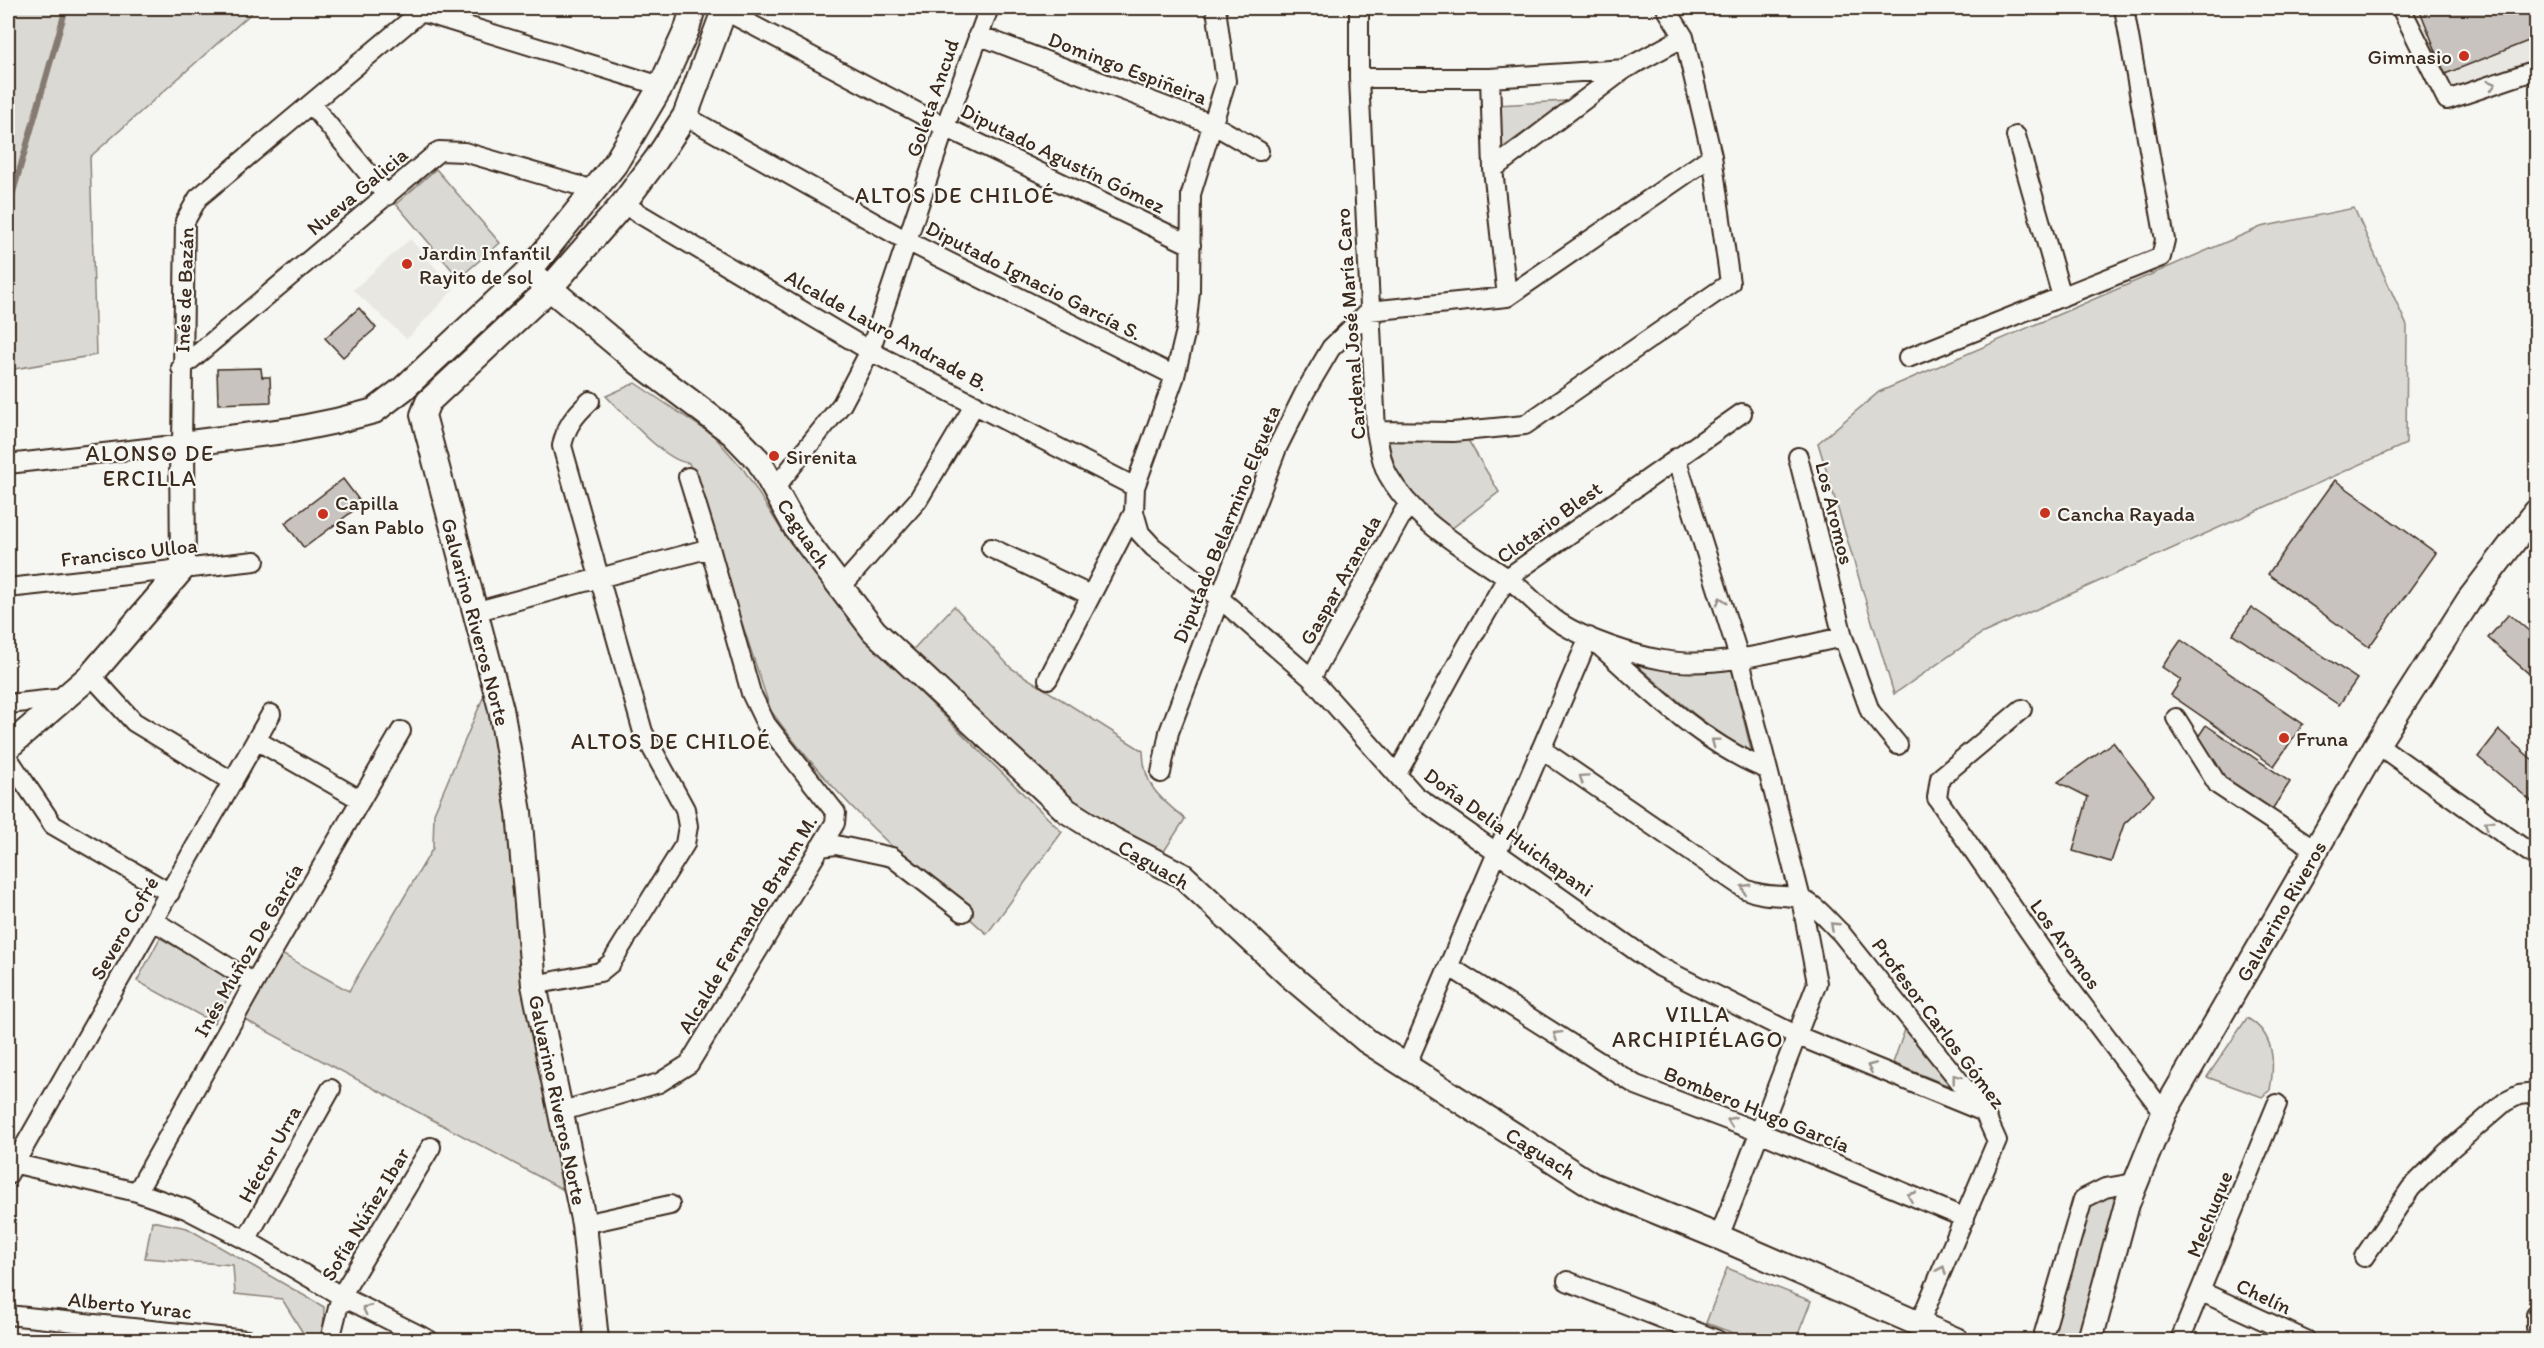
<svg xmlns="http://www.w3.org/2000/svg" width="2544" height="1348" font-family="Itim,sans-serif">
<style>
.built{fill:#e8e7e2}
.green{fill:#dad9d3;stroke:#8a8278;stroke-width:1.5}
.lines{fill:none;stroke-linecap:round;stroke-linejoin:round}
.stream{stroke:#857a71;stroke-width:6}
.building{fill:#c8c3be;stroke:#3b2a1e;stroke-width:1.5}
.street-casing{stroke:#3b2a1e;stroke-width:22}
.secondary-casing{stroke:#3b2a1e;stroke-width:28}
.street{stroke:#f6f6f2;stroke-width:18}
.secondary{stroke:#f6f6f2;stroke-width:24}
.oneway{stroke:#989088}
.poi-dot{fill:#c8321e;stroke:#f6f6f2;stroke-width:2}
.labels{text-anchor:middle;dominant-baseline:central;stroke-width:4.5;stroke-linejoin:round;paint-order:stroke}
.poi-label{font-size:21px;fill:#3b2a1e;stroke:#f6f6f2;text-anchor:start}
.street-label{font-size:21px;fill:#3b2a1e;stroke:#f6f6f2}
.neighbourhood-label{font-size:22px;letter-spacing:1.5px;fill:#3b2a1e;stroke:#f6f6f2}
</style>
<rect width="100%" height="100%" fill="#f6f6f2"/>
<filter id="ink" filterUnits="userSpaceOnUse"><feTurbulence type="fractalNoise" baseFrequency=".0167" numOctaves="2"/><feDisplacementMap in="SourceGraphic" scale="12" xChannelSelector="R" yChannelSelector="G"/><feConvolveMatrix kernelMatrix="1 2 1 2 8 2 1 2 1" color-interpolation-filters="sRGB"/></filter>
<g filter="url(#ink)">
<path class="built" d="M2401,8h135v62l-89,30z
M410,239l44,50 -47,50 -54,-49z"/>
<path class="green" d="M8,8h249l-167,149 6,198 -88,15z
M1568,101l-70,50 -1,-46z
M436,169l64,74 -41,35 -63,-74z
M2354,208l53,118 -1,118 -425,190 -87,60 -76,-251 61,-51 382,-165z
M635,383l79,53 30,34 40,64 92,115 186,183 -75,102c-76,-69 -156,-139 -216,-223l-82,-248c-23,0 -66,-50 -83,-67z
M1468,440l31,52 -48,37 -36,-31 -20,-29 -7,-28z
M954,606l57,62 132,83c1,36 16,46 42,68l-28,43 -44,-22 -209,-181z
M1633,662c34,11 64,9 98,5l21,87c-44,-26 -81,-59 -119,-92z
M488,686l26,123 13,182 35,198 -320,-171 36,-66 71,39 84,-143 1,-35z
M160,938l77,43 -23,42 -77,-42z
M2247,1018c28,16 28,44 23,72l-8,7 -55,-20z
M1907,1024l54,67 -68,-28z
M2125,1191l-41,149h-35l39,-135 11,-8z
M152,1221l35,7 137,79 -1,29 -20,-3 -21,-34 -47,-5 -2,-29 -88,-7z
M1727,1268l84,33 -15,39h-44l-46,-17z"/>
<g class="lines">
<path class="stream" d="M8,210l58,-202"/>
</g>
<path class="building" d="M2419,8h117v30l-91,36z
M359,308l17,20 -33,29 -18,-19z
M261,368l1,9h8l1,25 -53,2 -1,-35z
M343,479l19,25 -58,44 -19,-25z
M2335,480l101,73 -67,94 -101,-73z
M2251,607l106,72 -18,26 -106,-71z
M2509,614l27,23v38l-2,3 -46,-40z
M2181,640l122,84 -29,42 -103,-71 10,-15 -19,-13z
M2206,725l84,57 -19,29 -50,-33 -23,-41z
M2499,730l37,33v42l-58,-48z
M2113,742l41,53 -30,29 -13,38 -38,-11 15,-54 -30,-15z"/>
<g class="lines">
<g class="street-casing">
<path id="street" d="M1216,8l10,73 -35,113 -1,97 -4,39 -11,46 -40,111 -1,25 6,21 13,14 65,50 93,81 104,117 241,170 142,71 186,76
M1359,8v70l17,353c3,14 5,32 12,44 26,46 74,72 116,101 20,13 36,34 56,47 25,16 73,32 103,37 54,10 126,-12 180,-23
M2401,8l46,92 89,-30
M724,10l221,117 246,118
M978,35l236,90 45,26
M1359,78h131l135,-9
M1490,78l3,91 14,128
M311,104l76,92
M685,116l222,125 268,135
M2016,136l46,161
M1493,169l132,-100 59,-32
M623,204l247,147 265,136
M1908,358l253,-101 4,-17 -41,-232
M181,368l258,-217 25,1 130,38
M1376,431l77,1 72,-7 205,-142 -18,-127 -28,-119 -18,-29
M1798,457l45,180 27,74 28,34
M1676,458l63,199 62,242 16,84 -98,254
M8,464l174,-20 3,-223 13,-23 220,-184 7,-1 236,73
M688,477l22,71
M774,489l68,-85 28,-53 75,-224 44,-119
M991,548l99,47
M841,587l77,-87 57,-96
M8,588l247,-27
M474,612l236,-64 41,145 15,31 70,89 -1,10 -146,241 -30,19 -100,29
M91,675l43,47 99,60
M1311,678l97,-174
M1048,679l86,-167
M8,704l57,-6
M2022,709l-82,69 -3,20 116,168 111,147
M2176,718l42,67 98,65
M256,740l105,60
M2377,744l159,113
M1541,749l204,140c22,10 41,4 56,10 15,5 29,24 40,34l143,179 13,29 -78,183
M8,758l45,67 117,68
M1161,773l8,-41 108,-284 28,-56 26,-44 38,-37 138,-14 205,-141
M1397,774l70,-128 40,-68 235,-165
M820,847l16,-2 56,12 71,55
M154,921l100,62
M1450,967l186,118 123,47 206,86
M534,985l66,-13 11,-9 74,-119 3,-18 -3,-17 -42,-77 -81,-286c4,-20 13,-31 28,-45
M1406,1066l183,-429c55,47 109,105 177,132
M8,1162l129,30 49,17 60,31 95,56 88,44
M8,1175l263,-461
M137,1192l120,-214 144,-247
M584,1224l86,-19
M246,1240l85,-151
M2364,1257l47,-69 35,-35 59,-51 14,-7 17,-2
M1567,1281l150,59
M2202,1292l104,48
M8,1315l239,25
M2536,1315v12
M330,1340l11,-44 90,-149
M2042,1340l41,-141 22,-11 29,-5
M2180,1340l97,-236"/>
</g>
<g class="secondary-casing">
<path id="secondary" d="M529,271l109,91 94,71 27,28 37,67 78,103 193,180 46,29 70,36 105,98 79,67 225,144 127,52 237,103
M8,747l83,-72 92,-107 -1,-124 110,-14 44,-9 38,-10 29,-22 126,-118 86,-107 46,-78 26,-57 6,-21
M596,1340l-12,-116 -50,-239 -15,-173 -18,-103 -78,-294 5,-13 122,-114 73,-84 33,-44 29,-44 40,-108
M2090,1340l37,-136 37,-91 213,-369 92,-144 67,-88"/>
</g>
<use href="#street" class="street"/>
<use href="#secondary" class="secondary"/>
</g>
<defs><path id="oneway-chevron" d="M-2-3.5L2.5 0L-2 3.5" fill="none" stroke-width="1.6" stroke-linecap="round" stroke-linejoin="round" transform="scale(1.5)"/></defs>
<g class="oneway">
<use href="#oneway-chevron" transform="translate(2492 85) rotate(-18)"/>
<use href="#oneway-chevron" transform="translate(1721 601) rotate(-107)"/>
<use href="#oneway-chevron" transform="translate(1715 742) rotate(-143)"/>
<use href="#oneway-chevron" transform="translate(1583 778) rotate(-146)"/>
<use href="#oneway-chevron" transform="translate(2488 824) rotate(-144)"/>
<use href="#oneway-chevron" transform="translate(1745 888) rotate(-150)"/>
<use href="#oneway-chevron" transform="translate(1834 926) rotate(-137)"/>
<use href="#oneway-chevron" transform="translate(1557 1035) rotate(-148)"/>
<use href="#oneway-chevron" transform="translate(1871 1067) rotate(-157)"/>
<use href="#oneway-chevron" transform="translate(1956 1078) rotate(-128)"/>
<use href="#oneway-chevron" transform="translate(1731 1121) rotate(-159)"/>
<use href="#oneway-chevron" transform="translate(1911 1196) rotate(-157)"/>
<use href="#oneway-chevron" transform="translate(1942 1270) rotate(-66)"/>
<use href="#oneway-chevron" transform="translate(366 1309) rotate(-153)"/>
</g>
</g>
<g class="poi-dot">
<circle cx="2464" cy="56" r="6"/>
<circle cx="407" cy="264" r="6"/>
<circle cx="774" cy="456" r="6"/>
<circle cx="2045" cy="513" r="6"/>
<circle cx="323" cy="514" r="6"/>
<circle cx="2284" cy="738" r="6"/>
</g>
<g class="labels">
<g class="poi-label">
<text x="2452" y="56" text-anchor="end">Gimnasio</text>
<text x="419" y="252">Jardin Infantil<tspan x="419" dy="24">Rayito de sol</tspan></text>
<text x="786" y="456">Sirenita</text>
<text x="335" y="502">Capilla<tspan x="335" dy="24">San Pablo</tspan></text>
<text x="2057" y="513">Cancha Rayada</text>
<text x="2296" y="738">Fruna</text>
</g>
<g class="street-label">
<text transform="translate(1128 68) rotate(21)">Domingo Espiñeira</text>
<text transform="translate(932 98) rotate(-71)">Goleta Ancud</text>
<text transform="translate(1063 158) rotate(26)">Diputado Agustín Gómez</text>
<text transform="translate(357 191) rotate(-40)">Nueva Galicia</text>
<text transform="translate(1034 280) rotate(27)">Diputado Ignacio García S.</text>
<text transform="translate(184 290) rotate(-88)">Inés de Bazán</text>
<text transform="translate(1350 324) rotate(-94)">Cardenal José María Caro</text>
<text transform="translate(887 330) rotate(29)">Alcalde Lauro Andrade B.</text>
<text transform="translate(1835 513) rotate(76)">Los Aromos</text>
<text transform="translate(1549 522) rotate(-36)">Clotario Blest</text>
<text transform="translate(1226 524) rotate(-68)">Diputado Belarmino Elgueta</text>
<text transform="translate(804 533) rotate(56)">Caguach</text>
<text transform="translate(129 552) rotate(-6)">Francisco Ulloa</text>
<text transform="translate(1340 580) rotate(-61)">Gaspar Araneda</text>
<text transform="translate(476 622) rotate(75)">Galvarino Riveros Norte</text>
<text transform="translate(1509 832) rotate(36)">Doña Delia Huichapani</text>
<text transform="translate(1154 864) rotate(30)">Caguach</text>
<text transform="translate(2281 911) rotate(-60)">Galvarino Riveros</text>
<text transform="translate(747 924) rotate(-59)">Alcalde Fernando Brahm M.</text>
<text transform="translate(124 928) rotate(-60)">Severo Cofré</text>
<text transform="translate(2066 944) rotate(54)">Los Aromos</text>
<text transform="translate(248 950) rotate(-60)">Inés Muñoz De García</text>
<text transform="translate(1939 1023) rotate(53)">Profesor Carlos Gómez</text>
<text transform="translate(558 1100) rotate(78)">Galvarino Riveros Norte</text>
<text transform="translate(1757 1109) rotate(22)">Bombero Hugo García</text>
<text transform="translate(1541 1153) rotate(32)">Caguach</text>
<text transform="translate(269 1154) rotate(-61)">Héctor Urra</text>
<text transform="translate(365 1214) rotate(-59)">Sofía Núñez Ibar</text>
<text transform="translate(2209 1214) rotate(-68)">Mechuque</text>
<text transform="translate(2264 1296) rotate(25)">Chelín</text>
<text transform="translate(130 1305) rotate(6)">Alberto Yurac</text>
</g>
<g class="neighbourhood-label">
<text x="955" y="195">ALTOS DE CHILOÉ</text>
<text x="150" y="453">ALONSO DE<tspan x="150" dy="25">ERCILLA</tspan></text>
<text x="671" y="741">ALTOS DE CHILOÉ</text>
<text x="1698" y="1014">VILLA<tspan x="1698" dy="25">ARCHIPIÉLAGO</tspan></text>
</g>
</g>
<rect width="2544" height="1348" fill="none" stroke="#f6f6f2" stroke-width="30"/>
<rect x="15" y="15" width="2514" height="1318" fill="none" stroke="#3b2a1e" stroke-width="2" filter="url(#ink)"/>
</svg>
